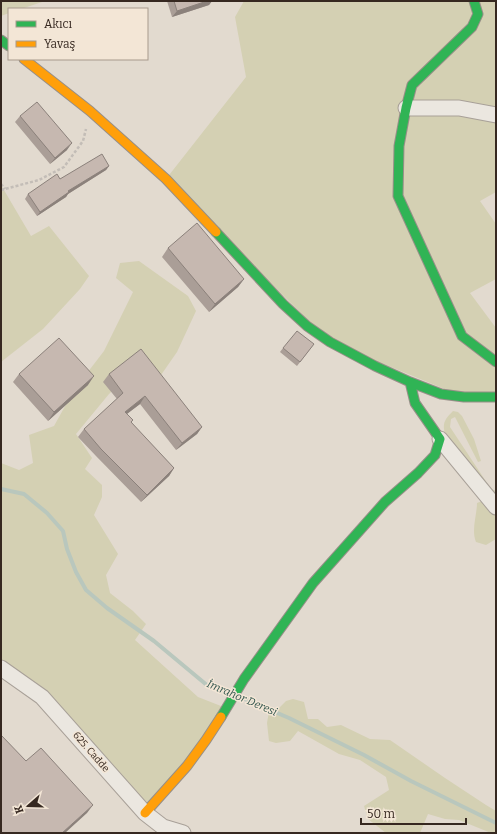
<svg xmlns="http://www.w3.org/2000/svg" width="497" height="834" font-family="Bitter,serif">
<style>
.green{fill:#d4d0b3}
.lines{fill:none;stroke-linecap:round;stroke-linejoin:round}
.stream{stroke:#b9c7bd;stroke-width:4}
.street-casing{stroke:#a8a098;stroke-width:17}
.fast-casing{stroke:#978f88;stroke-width:11}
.slow-casing{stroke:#978f88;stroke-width:11}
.path{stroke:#c3bdb7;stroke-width:2.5;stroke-dasharray:3 2;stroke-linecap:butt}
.street{stroke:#ebe7e0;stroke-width:15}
.fast{stroke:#30b455;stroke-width:9}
.slow{stroke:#ff9f0a;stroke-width:9}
.wall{fill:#aa9e97}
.shaded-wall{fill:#8b817b}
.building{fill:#c6b8b0;stroke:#8b817b}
.labels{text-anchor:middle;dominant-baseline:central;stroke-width:3;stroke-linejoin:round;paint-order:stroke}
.street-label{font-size:10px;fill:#362820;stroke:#f3e6d6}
.water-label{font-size:11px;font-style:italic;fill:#31554d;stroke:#f3e6d6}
</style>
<rect width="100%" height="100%" fill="#e2dacf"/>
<path class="green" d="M1,1h44l-24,8h-12v4l-8,3z
M244,1h252v191l-16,9 16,23v55l-26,14 26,35v69h-32l-134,-55 -164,-163 80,-102 -11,-60z
M1,185l30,51 18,-10 40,50 -9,13 -37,40 -42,33z
M139,261l49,35 8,15 -19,41 -16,23 -38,5 -14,14 -33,40 16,24 -7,11 17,16v12l-8,18 24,39 -12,21 4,18 23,18 13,13 -11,16 63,57 28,11 -81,105 -59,-67 -85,-78v-205l18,7 14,-7 -4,-28 25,-9 20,-36 30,-39 29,-59 -17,-14 4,-15z
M453,411l5,1 4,4 12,23 7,22 -3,1 -23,-45 -4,2 -1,8 41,62 5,2v48l-10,6 -10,-3c-5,-12 1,-27 1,-39l5,-2 -37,-67c-3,-11 0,-15 8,-23z
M293,699l11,3 4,17h10l9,8 14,-2 29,14 20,1 55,38 41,27 10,6v22h-5l-32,-13 -14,-1 -17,-5 -8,19h-34l-18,-14 -4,-13 25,-16 -3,-13 -26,-17 -21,-6 -41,-23 -8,10 -14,2 -7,-2 -2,-18 2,-11 10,-4 7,-7z"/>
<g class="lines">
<path class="stream" d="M1,489l23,5 23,19 16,18 4,18 9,23 10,18 21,18 47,33 54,45 20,7
M240,697l49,21 75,37 47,26 85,42"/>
<g class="street-casing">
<path id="street" d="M406,108h53l37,7
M440,439l56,68
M1,668l41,29 103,116 18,14 20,6"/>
</g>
<g class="fast-casing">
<path id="fast" d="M474,1l4,13 -6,13 -60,58 -6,23 -7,38 -1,50 64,140 34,26
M1,40l8,6
M216,232l67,72 24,22 23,16 45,24 35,16 31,12 23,3h32
M221,717l23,-38 69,-96 72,-81 33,-29 17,-18 5,-16 -25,-36 -5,-21"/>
</g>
<g class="slow-casing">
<path id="slow" d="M24,59l66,52 76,68 50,53
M145,813l42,-47 19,-26 15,-23"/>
</g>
<path class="path" d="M1,184l4,5
M1,190l38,-10 25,-13 19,-26 3,-12"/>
<use href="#street" class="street"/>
<use href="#fast" class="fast"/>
<use href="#slow" class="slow"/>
</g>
<path class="wall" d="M167,1h45l-3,4 -37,12z
M20,116l47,34 -17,14 -35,-42z
M109,166l-3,4 -38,24 -2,3 -29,19 -12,-17 3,-5 32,-15z
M168,248l76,31 -6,8 -29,25 -47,-55z
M314,344l-17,22 -17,-14 3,-4z
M19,374l69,11 -40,36 -35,-39z
M109,374l93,53 -5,7 -21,16 -36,-46 -13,10 6,6 -2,3 43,45 -5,8 -28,26 -45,-46 -18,-19 6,-8 33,-30 -14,-17z"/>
<path class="shaded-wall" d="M207,1h5l-3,4 -37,12 5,-6z
M72,143l-5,7 -17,14 5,-6z
M109,166l-3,4 -38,24 -2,3 -29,19 3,-4 28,-21z
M244,279l-6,8 -29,25 6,-8z
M94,376l-6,9 -40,36 6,-9z
M145,396l-5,8 -20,15 5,-7z
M202,427l-5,7 -21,16 6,-7z
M174,468l-5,8 -28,26 6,-7z
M93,805l-6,8 -22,20h-3z"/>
<path class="building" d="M174,1h33l-30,10z
M37,102l35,41 -17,15 -35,-42z
M102,154l7,12 -41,25 1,1 -29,20 -12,-18 29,-20 3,5z
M197,223l47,56 -29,25 -47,-56z
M297,331l17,13 -14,18 -17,-14z
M59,338l35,38 -40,36 -35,-38z
M141,349l61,78 -20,16 -37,-47 -20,16 8,8 -2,2 43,46 -27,27 -46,-46 -17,-20 39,-36 -14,-19z
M1,735l25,26 15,-13 52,57 -31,28h-61z"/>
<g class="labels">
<g class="street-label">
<text transform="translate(91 752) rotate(49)">625. Cadde</text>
</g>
<g class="water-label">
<text transform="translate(242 698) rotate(23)">İmrahor Deresi</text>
</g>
</g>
<rect width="497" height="834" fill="none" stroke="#362820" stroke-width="4"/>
<rect x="8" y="8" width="140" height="52" fill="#f3e6d6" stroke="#a79a8d"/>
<rect x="16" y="21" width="20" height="6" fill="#30b455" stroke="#a79a8d"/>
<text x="44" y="28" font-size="12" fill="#362820">Akıcı</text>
<rect x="16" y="41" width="20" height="6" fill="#ff9f0a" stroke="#a79a8d"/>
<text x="44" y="48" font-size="12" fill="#362820">Yavaş</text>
<g transform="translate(28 806) rotate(250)" stroke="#f3e6d6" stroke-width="3" paint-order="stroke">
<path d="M0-3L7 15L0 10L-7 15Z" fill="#362820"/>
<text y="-6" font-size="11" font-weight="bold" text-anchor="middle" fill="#362820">K</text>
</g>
<path d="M361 818v6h105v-6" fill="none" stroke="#362820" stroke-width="2"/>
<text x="367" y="818" font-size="12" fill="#362820" stroke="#f3e6d6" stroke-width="3" paint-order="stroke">50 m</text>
</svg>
